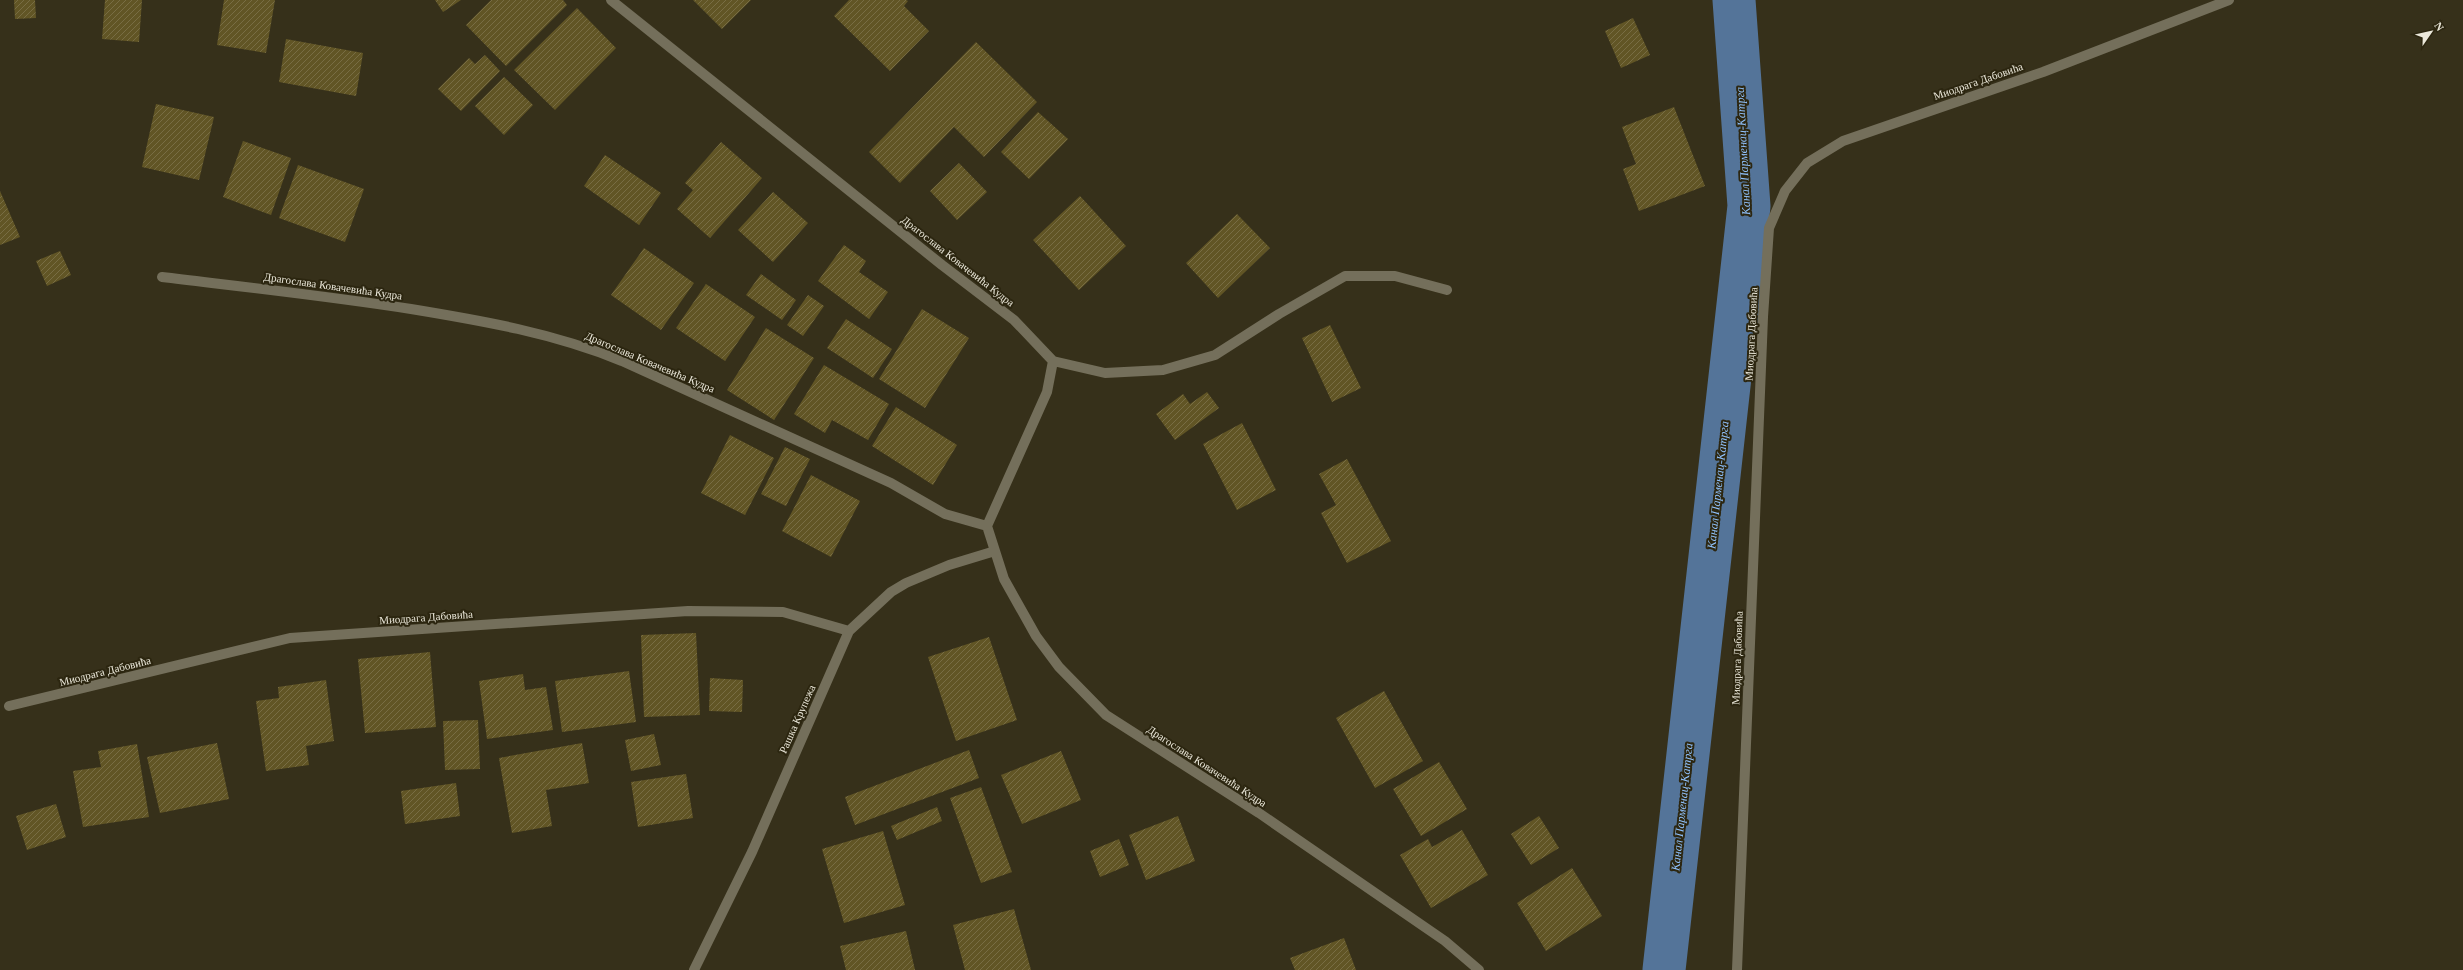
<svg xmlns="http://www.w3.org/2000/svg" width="2463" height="970" font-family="'Times New Roman',serif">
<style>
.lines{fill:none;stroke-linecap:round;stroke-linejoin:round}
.canal{stroke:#547499;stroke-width:43}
.building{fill:url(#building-hatch)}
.minor{stroke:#746f5b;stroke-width:10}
.labels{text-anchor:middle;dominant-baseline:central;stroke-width:4;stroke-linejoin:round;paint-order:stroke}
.street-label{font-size:11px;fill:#ebe8da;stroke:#2c2610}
.water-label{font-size:12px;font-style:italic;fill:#90c2fd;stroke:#2c2610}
</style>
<defs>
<pattern id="building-hatch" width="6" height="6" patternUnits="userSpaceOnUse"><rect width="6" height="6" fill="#615525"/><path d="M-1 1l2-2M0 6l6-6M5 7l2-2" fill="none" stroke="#786d44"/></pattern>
</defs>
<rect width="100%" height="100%" fill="#36301a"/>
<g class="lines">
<path class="canal" d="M1664,970l85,-764 -15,-206"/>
</g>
<path class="building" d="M14,0h21l1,18 -21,1z
M105,0h37l-3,42 -37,-3z
M224,0h51l-9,53 -49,-8z
M435,0h26l-18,12z
M491,0h72l4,5 -61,61 -40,-41z
M693,0h58l-29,29z
M849,0h57l2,1 -4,5 25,25 -39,40 -56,-55z
M577,8l39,40 -61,62 -41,-40z
M1633,18l17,37 -29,13 -16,-37z
M286,39l77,14 -7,43 -77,-14z
M976,42l61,60 -53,55 -30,-30 -54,56 -31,-31z
M485,55l15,16 -39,40 -23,-22 31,-31 6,6z
M504,77l29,28 -29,30 -29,-29z
M156,104l58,13 -15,63 -57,-13z
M1674,107l31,79 -66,25 -16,-42 13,-5 -14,-37z
M1038,112l30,27 -39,40 -28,-27z
M243,141l48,17 -20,57 -48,-18z
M721,142l41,36 -52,60 -33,-29 16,-19 -8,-7z
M605,155l56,38 -22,32 -55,-39z
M959,163l28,29 -30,28 -27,-29z
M298,165l66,24 -19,53 -66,-24z
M0,191l20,46 -20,8z
M773,192l35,31 -35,39 -35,-32z
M1080,196l46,50 -47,44 -46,-50z
M1237,214l33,34 -52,50 -32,-35z
M844,245l22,16 -7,11 29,20 -19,27 -51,-38z
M644,248l50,35 -33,47 -50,-35z
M60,251l11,24 -24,11 -11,-25z
M761,274l35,26 -14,20 -36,-25z
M706,284l49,33 -30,44 -49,-33z
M808,295l16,11 -21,30 -16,-11z
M922,309l47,29 -44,70 -46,-29z
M846,319l46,30 -19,29 -46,-30z
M1330,325l31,63 -29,14 -30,-64z
M766,328l48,30 -40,62 -47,-30z
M824,365l65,39 -21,36 -36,-20 -7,13 -31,-19z
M1207,392l12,16 -44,32 -19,-26 27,-20 7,10z
M896,407l61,38 -24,40 -61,-39z
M1242,423l34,67 -39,20 -34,-66z
M730,435l44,23 -29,57 -44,-22z
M785,447l25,12 -24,47 -25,-12z
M1347,459l44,82 -44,22 -26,-50 15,-8 -17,-31z
M811,475l49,26 -29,56 -49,-26z
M696,633l4,82 -56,2 -3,-82z
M989,637l28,83 -61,21 -28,-84z
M430,652l6,75 -71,6 -7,-74z
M629,671l7,51 -74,10 -7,-51z
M523,674l2,16 21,-3 7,43 -66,9 -8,-58z
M710,678l33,2 -1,32 -33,-1z
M326,680l8,61 -28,5 3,19 -43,6 -10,-70 23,-3 -1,-11z
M1384,691l39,70 -48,27 -39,-70z
M478,720l2,49 -35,1 -2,-49z
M654,734l7,31 -30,6 -6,-31z
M217,743l12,56 -69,14 -13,-56z
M582,743l7,40 -43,7 6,36 -40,7 -13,-75z
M137,744l12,73 -66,10 -10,-56 28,-4 -3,-16z
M969,750l10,28 -124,47 -10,-28z
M1061,751l20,49 -59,24 -21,-49z
M1439,762l28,47 -46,27 -28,-47z
M686,774l7,44 -55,9 -7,-45z
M456,783l4,33 -55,8 -4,-33z
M981,787l31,85 -31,11 -31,-85z
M56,804l10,33 -39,13 -11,-34z
M937,807l5,14 -45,19 -6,-14z
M1178,816l17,45 -49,19 -17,-45z
M1539,816l20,32 -28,17 -20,-31z
M1462,830l26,45 -57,33 -31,-53 28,-16 4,8z
M883,831l22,74 -61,18 -22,-74z
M1119,839l10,26 -29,12 -10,-26z
M1572,868l30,48 -56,35 -29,-48z
M1014,909l17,61h-66l-12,-45z
M906,931l9,39h-69l-6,-24z
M1344,938l12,32h-61l-5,-12z"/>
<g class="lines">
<path class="minor" d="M611,0l331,265 72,55 39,41 -6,31 -60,134 17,53 32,57 23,31 47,48 153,98 186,128 34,29
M162,277c83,10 166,19 249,32 73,12 142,24 211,52l269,122 54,31 42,12
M1053,361l52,12 58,-3 52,-15 64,-41 66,-38h50l52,14
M9,706l281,-68 398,-27 95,1 66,19
M694,970l58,-118 97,-221 42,-39 15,-9 43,-18 46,-14
M1737,970l26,-653 6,-89 16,-37 22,-28 36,-22 200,-69 186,-72"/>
</g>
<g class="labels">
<g class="street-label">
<text transform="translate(1978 81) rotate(-19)">Миодрага Дабовића</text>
<text transform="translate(958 261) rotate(38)">Драгослава Ковачевића Кудра</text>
<text transform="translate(333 286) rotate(8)">Драгослава Ковачевића Кудра</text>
<text transform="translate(1751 334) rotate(-87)">Миодрага Дабовића</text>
<text transform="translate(650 362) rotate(23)">Драгослава Ковачевића Кудра</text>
<text transform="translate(426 617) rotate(-4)">Миодрага Дабовића</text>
<text transform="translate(1737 658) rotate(-88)">Миодрага Дабовића</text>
<text transform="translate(105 671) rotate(-14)">Миодрага Дабовића</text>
<text transform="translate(797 719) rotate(-66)">Рашка Крупежа</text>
<text transform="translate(1207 766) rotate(33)">Драгослава Ковачевића Кудра</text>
</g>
<g class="water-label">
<text transform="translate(1743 151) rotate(-93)">Канал Парменац-Катрга</text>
<text transform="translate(1718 485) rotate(-84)">Канал Парменац-Катрга</text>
<text transform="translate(1682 807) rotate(-84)">Канал Парменац-Катрга</text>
</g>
</g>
<g transform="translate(2431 32) rotate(56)" stroke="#2c2610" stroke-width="3" paint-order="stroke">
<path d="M0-3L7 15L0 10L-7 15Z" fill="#ebe8da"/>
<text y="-6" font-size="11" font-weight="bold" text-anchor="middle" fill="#ebe8da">N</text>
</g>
</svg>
